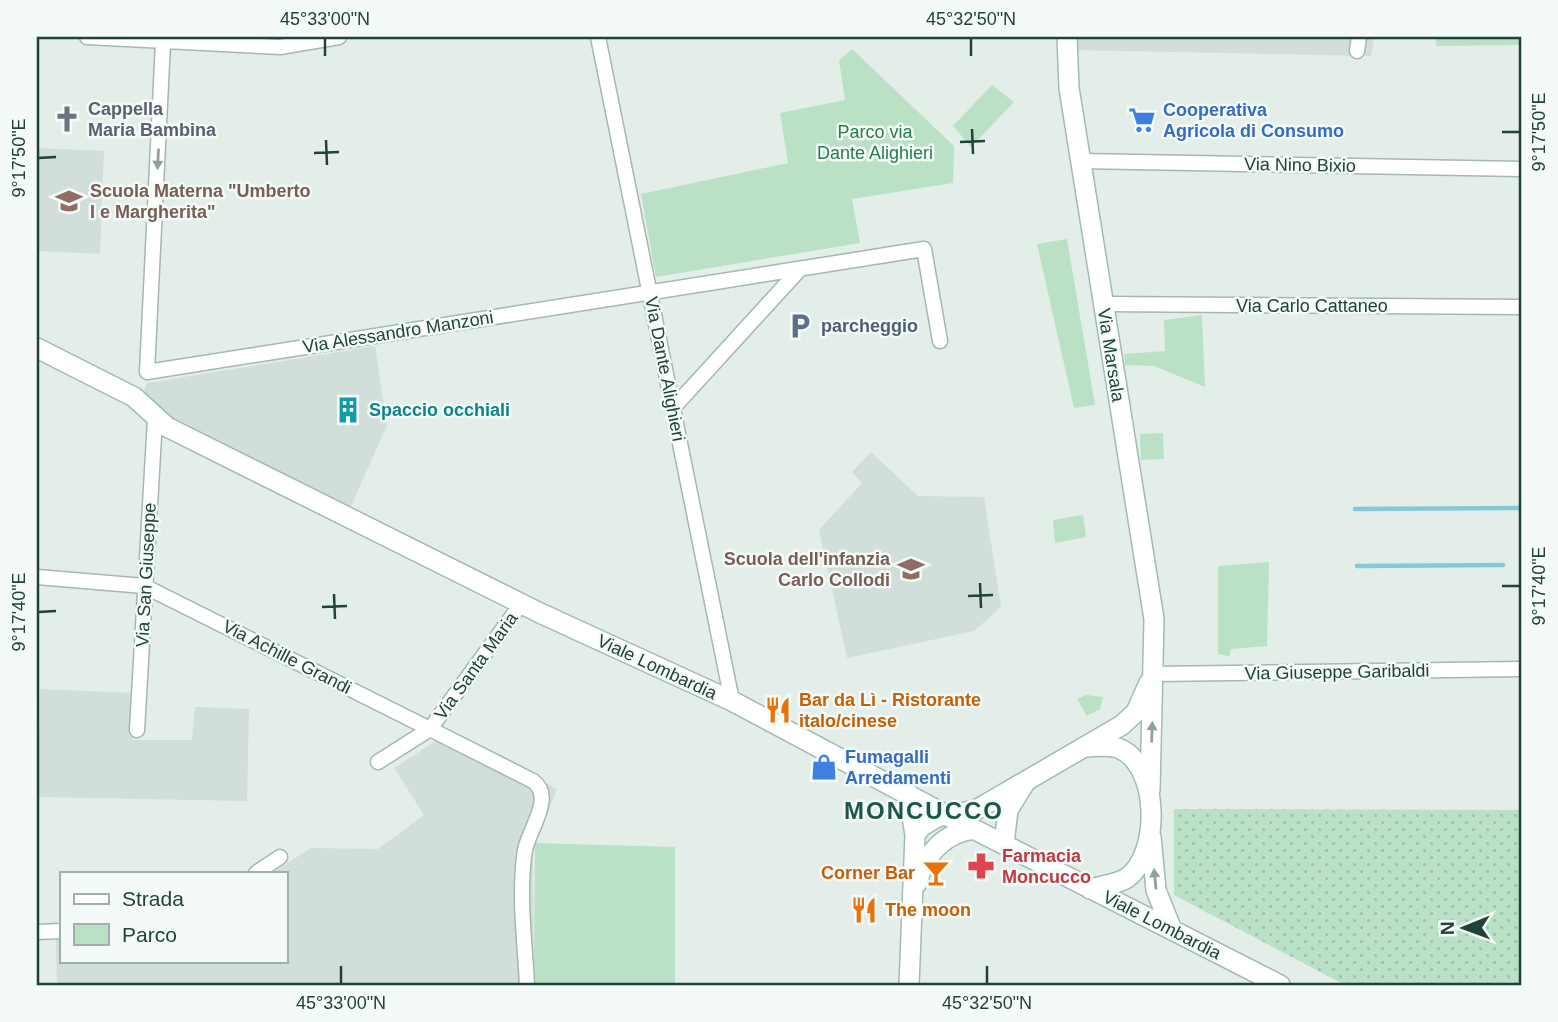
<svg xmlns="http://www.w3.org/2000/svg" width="1558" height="1022" font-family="Arial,sans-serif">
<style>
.built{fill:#d1ded9}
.grass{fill:url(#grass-dots)}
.green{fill:#bae1c6}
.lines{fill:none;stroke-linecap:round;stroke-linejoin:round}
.stream{stroke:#85c8d8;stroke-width:4.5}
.street-casing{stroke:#a5b7b1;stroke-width:17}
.secondary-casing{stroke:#a0bbb2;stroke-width:22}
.street{stroke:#fff;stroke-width:14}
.secondary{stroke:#fff;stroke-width:19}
.oneway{fill:#90a09c}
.ticks{fill:none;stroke:#20423a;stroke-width:2.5}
.labels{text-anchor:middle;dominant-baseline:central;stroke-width:5;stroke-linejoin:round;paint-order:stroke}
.worship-label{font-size:18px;font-weight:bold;fill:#5b616d;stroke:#f4faf7;text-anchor:start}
.shop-label{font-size:18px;font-weight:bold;fill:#366cbe;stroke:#f4faf7;text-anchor:start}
.park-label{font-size:18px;fill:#267d4b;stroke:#f4faf7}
.street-label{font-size:18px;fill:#20423a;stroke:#f4faf7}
.education-label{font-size:18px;font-weight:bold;fill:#785e54;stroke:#f4faf7;text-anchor:start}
.service-label{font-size:18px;font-weight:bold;fill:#4e5e75;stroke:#f4faf7;text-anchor:start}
.culture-label{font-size:18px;font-weight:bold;fill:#0d838f;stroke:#f4faf7;text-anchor:start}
.food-label{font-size:18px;font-weight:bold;fill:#c56008;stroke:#f4faf7;text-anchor:start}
.health-label{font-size:18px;font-weight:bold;fill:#be3a42;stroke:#f4faf7;text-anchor:start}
.district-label{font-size:24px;font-weight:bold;letter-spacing:2px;fill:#1a564a;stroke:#f4faf7}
.neatline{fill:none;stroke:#20423a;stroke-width:2.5}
.ticks-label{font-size:18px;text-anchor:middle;fill:#20423a}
</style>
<defs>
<pattern id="grass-dots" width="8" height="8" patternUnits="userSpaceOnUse" patternTransform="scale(1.75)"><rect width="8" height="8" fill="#bae1c6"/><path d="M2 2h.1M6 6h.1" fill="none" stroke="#a0c2ab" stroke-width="1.8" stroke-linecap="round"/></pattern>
</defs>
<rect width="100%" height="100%" fill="#e3eee9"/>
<path class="built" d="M1070,37h304l-3,19 -301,-6z
M37,148l67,3 -4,103 -63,-3z
M375,346l12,79 -39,88 -185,-92 -21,-23 5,-15z
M871,452l47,44 66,1 17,110 -27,24 -127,27 -28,-128 43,-47 -10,-11z
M40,689l95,4 -2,47h59l3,-33 54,2 -2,92 -209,-4z
M448,733l109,56 -22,54 -2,14 1,128h-477l-1,-46h5v22h224v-88h-13l39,-25 67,1 46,-34 -30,-47z"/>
<path class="grass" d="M1174,809l347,1v175h-176l-171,-90z"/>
<path class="green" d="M1436,37h85v8l-85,1z
M852,49l102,97 -1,37 -101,16 8,44 -204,34 -15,-83 147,-31 -8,-50 65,-13 -6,-40z
M992,85l22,17 -43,45 -18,-21z
M1067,239l28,166 -21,3 -37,-164z
M1202,315l3,72 -51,-21 -29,-1 -1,-11 41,-3 -1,-31z
M1163,433l1,26 -23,1 -1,-26z
M1083,515l3,22 -31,6 -2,-23z
M1269,562l-2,84 -36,3 -2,7 -11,-2v-88z
M1086,695l17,2 -3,12 -13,7 -10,-17z
M535,843l140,4v138h-141z"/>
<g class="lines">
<path class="stream" d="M1355,509l166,-1
M1357,566l146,-1"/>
<g class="street-casing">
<path id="street" d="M87,37l193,10 59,-10
M598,37l134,664
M163,42l-16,330 777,-123 16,92
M1357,51l2,-14
M1080,161l441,8
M1103,304l418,3
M673,408l127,-139
M37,577l107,9 286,143
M521,604l-91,125 103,52c22,16 -4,48 -8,69 -7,44 0,92 2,135
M1153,674l368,-5
M137,730l18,-311
M378,762l52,-33
M256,873l24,-16
M37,932l24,-1"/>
</g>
<g class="secondary-casing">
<path id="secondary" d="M1067,37l2,51 85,531 -4,171
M37,348l97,49 33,30 373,186 192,88 214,114 334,170
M1085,747c11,-1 23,-2 33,1 42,16 43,106 9,130 -9,6 -26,8 -37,11
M908,793l7,42 -6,150
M915,835l7,-9 15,-9 39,-7 146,-85 14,-13 13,-29
M1151,837l5,53 16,40
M1004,844l4,-34 18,-29
M917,883c8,-29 27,-50 57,-54"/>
</g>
<use href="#street" class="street"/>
<use href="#secondary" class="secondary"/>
</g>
<defs><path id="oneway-solid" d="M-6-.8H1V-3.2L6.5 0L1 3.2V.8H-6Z" transform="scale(1.75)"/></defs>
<g class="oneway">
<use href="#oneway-solid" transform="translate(158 159) rotate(93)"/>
<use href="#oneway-solid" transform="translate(1152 732) rotate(-88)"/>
<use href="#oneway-solid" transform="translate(1155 879) rotate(-96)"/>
</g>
<path class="ticks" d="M325,38v18M971,38v18M972,129l1,25M1502,132h18M326,140l1,25M960,142l25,-1M314,153l25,-1M38,158l18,-1M980,583l1,25M1502,586h18M334,594l1,25M968,596l25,-1M322,607l25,-1M38,612l18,-1M341,966v18M987,966v18"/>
<defs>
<g id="church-bare" transform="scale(2.1)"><path d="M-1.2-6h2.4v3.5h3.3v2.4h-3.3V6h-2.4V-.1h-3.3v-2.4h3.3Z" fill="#6b7280" stroke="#f4faf7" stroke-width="2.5" paint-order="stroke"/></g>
<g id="supermarket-bare" transform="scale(2.1)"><path d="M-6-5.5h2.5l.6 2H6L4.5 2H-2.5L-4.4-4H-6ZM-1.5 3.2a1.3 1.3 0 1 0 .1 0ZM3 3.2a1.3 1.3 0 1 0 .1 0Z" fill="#3f7fe0" stroke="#f4faf7" stroke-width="2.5" paint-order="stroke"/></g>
<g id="school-bare" transform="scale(2.1)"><path d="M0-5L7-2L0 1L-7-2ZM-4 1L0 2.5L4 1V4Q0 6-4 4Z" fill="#8d6e63" stroke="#f4faf7" stroke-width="2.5" paint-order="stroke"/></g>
<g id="parking-bare" transform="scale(2.1)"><path d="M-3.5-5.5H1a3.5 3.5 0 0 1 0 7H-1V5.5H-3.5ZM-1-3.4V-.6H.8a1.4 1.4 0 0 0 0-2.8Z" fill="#5c6f8a" stroke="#f4faf7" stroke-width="2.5" paint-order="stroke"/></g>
<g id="building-bare" transform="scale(2.1)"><path d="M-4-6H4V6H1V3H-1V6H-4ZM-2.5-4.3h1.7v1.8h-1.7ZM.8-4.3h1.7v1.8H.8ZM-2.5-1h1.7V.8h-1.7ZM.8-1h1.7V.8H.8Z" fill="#0f9aa8" stroke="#f4faf7" stroke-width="2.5" paint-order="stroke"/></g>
<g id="restaurant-bare" transform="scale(2.1)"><path d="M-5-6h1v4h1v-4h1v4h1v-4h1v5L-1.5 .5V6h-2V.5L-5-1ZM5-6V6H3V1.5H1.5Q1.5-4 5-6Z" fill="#e8710a" stroke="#f4faf7" stroke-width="2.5" paint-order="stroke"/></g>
<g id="shop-bare" transform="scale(2.1)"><path d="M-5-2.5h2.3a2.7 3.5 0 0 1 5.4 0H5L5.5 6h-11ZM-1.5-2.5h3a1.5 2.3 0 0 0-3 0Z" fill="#3f7fe0" stroke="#f4faf7" stroke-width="2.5" paint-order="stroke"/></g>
<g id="pharmacy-bare" transform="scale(2.1)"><path d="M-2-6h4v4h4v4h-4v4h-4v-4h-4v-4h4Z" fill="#e0444e" stroke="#f4faf7" stroke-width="2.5" paint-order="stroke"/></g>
<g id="bar-bare" transform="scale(2.1)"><path d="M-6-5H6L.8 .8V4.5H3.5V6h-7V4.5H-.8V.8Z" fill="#e8710a" stroke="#f4faf7" stroke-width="2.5" paint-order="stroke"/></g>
</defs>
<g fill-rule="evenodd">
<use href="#church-bare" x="67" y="119"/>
<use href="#supermarket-bare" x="1142" y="120"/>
<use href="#school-bare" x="69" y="201"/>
<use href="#parking-bare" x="800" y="326"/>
<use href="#building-bare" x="348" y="410"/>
<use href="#school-bare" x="911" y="569"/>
<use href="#restaurant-bare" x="778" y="710"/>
<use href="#shop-bare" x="824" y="767"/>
<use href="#pharmacy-bare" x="981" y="866"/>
<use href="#bar-bare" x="936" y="873"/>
<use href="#restaurant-bare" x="864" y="910"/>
</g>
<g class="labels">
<g class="worship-label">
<text x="88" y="109">Cappella<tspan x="88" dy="21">Maria Bambina</tspan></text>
</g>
<g class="shop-label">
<text x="1163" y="110">Cooperativa<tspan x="1163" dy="21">Agricola di Consumo</tspan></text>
<text x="845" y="757">Fumagalli<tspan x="845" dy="21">Arredamenti</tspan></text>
</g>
<g class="park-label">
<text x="875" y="132">Parco via<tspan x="875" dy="21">Dante Alighieri</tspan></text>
</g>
<g class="street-label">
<text transform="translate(1300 165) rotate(1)">Via Nino Bixio</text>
<text x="1312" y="306">Via Carlo Cattaneo</text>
<text transform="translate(398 332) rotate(-9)">Via Alessandro Manzoni</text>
<text transform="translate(1111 355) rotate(81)">Via Marsala</text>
<text transform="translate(665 369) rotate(79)">Via Dante Alighieri</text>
<text transform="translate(146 575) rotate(-87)">Via San Giuseppe</text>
<text transform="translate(287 657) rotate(27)">Via Achille Grandi</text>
<text transform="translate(476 666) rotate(-54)">Via Santa Maria</text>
<text transform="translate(657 667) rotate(25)">Viale Lombardia</text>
<text transform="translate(1337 672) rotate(-1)">Via Giuseppe Garibaldi</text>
<text transform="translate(1162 925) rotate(27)">Viale Lombardia</text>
</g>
<g class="education-label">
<text x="90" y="191">Scuola Materna "Umberto<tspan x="90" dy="21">I e Margherita"</tspan></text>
<text x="890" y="559" text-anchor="end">Scuola dell'infanzia<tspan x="890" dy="21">Carlo Collodi</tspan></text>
</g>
<g class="service-label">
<text x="821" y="326">parcheggio</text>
</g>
<g class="culture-label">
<text x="369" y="410">Spaccio occhiali</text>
</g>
<g class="food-label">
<text x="799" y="700">Bar da Lì - Ristorante<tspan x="799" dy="21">italo/cinese</tspan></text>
<text x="915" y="873" text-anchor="end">Corner Bar</text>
<text x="885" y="910">The moon</text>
</g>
<g class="health-label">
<text x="1002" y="856">Farmacia<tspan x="1002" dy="21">Moncucco</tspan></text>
</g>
<g class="district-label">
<text x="924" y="810">MONCUCCO</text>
</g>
</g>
<rect width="1558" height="1022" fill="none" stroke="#f4faf7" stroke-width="77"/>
<rect x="60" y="872" width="228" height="91" fill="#f4faf7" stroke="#9fb0ab" stroke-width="2"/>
<rect x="74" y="894" width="35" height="10" fill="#ffffff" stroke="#9fb0ab" stroke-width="2"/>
<text x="122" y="906" font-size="21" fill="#20423a">Strada</text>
<rect x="74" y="924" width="35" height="21" fill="#bae1c6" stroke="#9fb0ab" stroke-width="2"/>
<text x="122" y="942" font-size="21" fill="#20423a">Parco</text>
<g transform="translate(1464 928) rotate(269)" stroke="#f4faf7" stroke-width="5" paint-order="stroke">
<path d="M0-5L12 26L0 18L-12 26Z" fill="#20423a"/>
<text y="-10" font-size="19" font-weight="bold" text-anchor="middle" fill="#20423a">N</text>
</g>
<rect x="38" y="38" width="1482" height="946" class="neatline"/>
<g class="ticks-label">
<text x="325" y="25">45°33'00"N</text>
<text x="971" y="25">45°32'50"N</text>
<text transform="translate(1539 132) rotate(-90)" y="6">9°17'50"E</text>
<text transform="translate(19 158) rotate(-90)" y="6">9°17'50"E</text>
<text transform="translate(1539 586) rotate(-90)" y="6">9°17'40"E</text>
<text transform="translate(19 612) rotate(-90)" y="6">9°17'40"E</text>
<text x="341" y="1009">45°33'00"N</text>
<text x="987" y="1009">45°32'50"N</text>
</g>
</svg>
